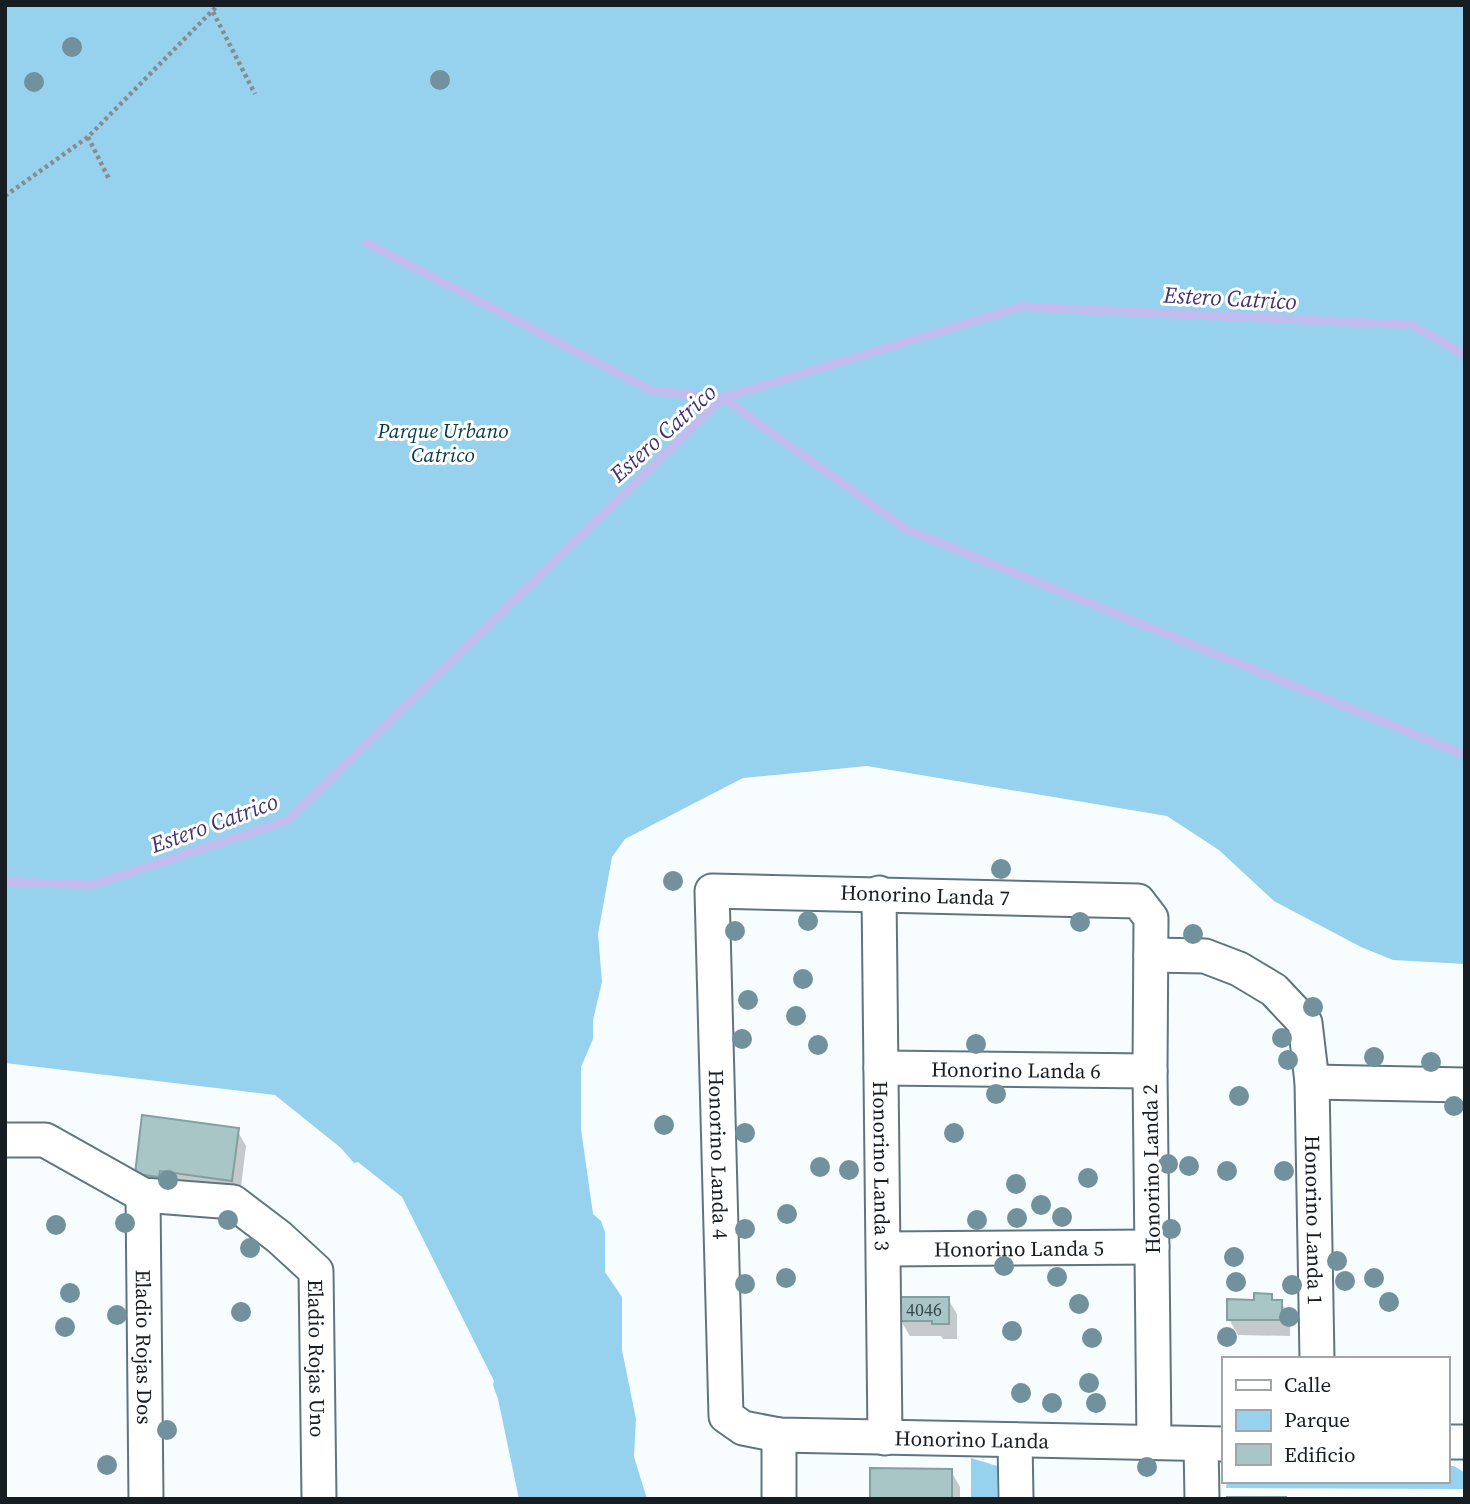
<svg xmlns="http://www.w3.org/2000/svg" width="1470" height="1504" font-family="'Source Serif 4',serif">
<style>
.green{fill:#96d1ee}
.shadow{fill:#0003}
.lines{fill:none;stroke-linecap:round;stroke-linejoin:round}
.stream{stroke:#c1bcf0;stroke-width:9}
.building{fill:#a9c6c7;stroke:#839fa0;stroke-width:2}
.minor-casing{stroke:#5f7580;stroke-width:37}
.path{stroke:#868c90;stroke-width:4.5;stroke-dasharray:3.5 3.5;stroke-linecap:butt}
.minor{stroke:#fff;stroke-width:33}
.tree{fill:#71919d}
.labels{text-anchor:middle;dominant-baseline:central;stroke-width:6;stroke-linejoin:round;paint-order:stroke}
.number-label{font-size:18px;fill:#3b484c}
.park-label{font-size:21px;font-style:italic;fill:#04394d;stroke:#fff}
.street-label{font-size:21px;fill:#161e23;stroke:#fff}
.water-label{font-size:23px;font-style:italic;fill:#413473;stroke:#fff}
</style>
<rect width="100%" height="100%" fill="#f7fcfe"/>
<path class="green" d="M5,5h1460v959l-72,-4 -32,-13 -87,-46 -55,-51 -52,-34 -300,-50 -124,12 -118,61 -13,18 -14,77 4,48 -9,38v19l-12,28v62l12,85 8,7 4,11v40l17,25v53l14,69 -2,38 13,42h-128l-21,-100 -5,-14 1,-4 -92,-184 -44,-35 -4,1 -13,-15 -66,-53 -270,-32z
M971,1458l26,8v33h-26z
M1447,1466h7l11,7v16l-239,-1 1,-7h220z"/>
<path class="shadow" d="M237,1130l9,16 -6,50 -73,-4 -30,-18z
M1271,1295l4,7h6l9,16v18l-52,-1 -9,-16 27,-17z
M948,1299l9,15v25h-14l-2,-3h-31l-9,-15z
M951,1471l9,16v12h-89z"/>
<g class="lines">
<path class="stream" d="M367,243l285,148 71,7 183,131 559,226
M5,882l87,3 195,-64 436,-423 298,-91 391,18 53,30"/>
</g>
<path class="building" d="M142,1115l97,13 -7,53 -72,-10 -1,6 -24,-3z
M1254,1293l18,1v6h10v20h-55v-21l27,1z
M899,1297h50v27h-17v-3h-33z
M870,1468l82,1v30h-82z
M1227,1497h59v2h-59z"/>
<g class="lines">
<g class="minor-casing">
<g id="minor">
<path id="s1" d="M879,893l6,545"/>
<path id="s2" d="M1151,955l54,1 34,13 35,21 31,33 7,59 5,277"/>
<path id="s3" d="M881,1068l269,3"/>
<path d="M1312,1082l153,3"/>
<path id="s4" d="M5,1140h40l98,55 90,7 46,35 37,34 3,228"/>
<path id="s5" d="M143,1195l3,304"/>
<path id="s6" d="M884,1249l268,-2"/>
<path d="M779,1435v64"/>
<path d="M1015,1440l1,59"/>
<path id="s7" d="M1154,1441l-4,-370 1,-153 -13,-17 -426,-10 14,525 17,12 36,7 444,9"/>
<path d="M1447,1442h18"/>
<path d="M1201,1444l1,55"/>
</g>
</g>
<path class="path" d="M213,12l42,82
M88,137l21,42
M5,196l83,-59 130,-132"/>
<use href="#minor" class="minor"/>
</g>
<g class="tree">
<circle cx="72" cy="47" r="10"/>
<circle cx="440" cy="80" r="10"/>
<circle cx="34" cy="82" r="10"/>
<circle cx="1001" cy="869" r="10"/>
<circle cx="673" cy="881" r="10"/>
<circle cx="808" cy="921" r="10"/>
<circle cx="1080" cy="922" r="10"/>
<circle cx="735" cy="931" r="10"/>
<circle cx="1193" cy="934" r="10"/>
<circle cx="803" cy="979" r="10"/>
<circle cx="748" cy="1000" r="10"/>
<circle cx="1313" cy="1007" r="10"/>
<circle cx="796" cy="1016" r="10"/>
<circle cx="1282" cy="1038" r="10"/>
<circle cx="742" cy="1039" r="10"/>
<circle cx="976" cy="1044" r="10"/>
<circle cx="818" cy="1045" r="10"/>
<circle cx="1374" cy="1057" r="10"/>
<circle cx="1288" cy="1060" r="10"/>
<circle cx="1431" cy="1062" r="10"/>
<circle cx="996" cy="1094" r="10"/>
<circle cx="1239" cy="1096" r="10"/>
<circle cx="1454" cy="1106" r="10"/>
<circle cx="664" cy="1125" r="10"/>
<circle cx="745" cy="1133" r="10"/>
<circle cx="954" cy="1133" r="10"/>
<circle cx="1168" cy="1164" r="10"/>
<circle cx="1189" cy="1166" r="10"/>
<circle cx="820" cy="1167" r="10"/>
<circle cx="849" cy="1170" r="10"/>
<circle cx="1227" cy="1171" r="10"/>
<circle cx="1284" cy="1171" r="10"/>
<circle cx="1088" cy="1178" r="10"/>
<circle cx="168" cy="1180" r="10"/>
<circle cx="1016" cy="1184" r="10"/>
<circle cx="1041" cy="1205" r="10"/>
<circle cx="787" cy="1214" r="10"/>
<circle cx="1062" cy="1217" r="10"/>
<circle cx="1017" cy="1218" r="10"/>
<circle cx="228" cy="1220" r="10"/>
<circle cx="977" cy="1220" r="10"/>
<circle cx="125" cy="1223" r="10"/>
<circle cx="56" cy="1225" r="10"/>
<circle cx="745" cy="1229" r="10"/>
<circle cx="1171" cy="1229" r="10"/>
<circle cx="250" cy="1248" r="10"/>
<circle cx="1234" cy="1257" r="10"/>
<circle cx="1337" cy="1261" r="10"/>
<circle cx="1004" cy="1266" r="10"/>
<circle cx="1057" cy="1277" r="10"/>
<circle cx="786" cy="1278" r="10"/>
<circle cx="1374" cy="1278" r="10"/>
<circle cx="1345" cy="1281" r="10"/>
<circle cx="1236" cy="1282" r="10"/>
<circle cx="745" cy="1284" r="10"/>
<circle cx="1292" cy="1285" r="10"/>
<circle cx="70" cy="1293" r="10"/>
<circle cx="1389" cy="1302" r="10"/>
<circle cx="1079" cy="1304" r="10"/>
<circle cx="241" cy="1312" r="10"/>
<circle cx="117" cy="1315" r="10"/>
<circle cx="1289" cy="1317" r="10"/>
<circle cx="65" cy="1327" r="10"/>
<circle cx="1012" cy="1331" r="10"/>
<circle cx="1227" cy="1337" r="10"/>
<circle cx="1092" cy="1338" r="10"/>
<circle cx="1089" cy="1383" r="10"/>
<circle cx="1021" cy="1393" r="10"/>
<circle cx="1052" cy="1403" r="10"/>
<circle cx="1096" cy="1403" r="10"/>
<circle cx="167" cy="1430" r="10"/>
<circle cx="107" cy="1465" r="10"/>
<circle cx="1147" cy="1467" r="10"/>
</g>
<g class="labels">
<g class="number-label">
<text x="924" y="1309">4046</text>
</g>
<g class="park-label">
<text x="443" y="430">Parque Urbano<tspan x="443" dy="24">Catrico</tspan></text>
</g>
<g class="street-label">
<text transform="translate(925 895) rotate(2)">Honorino Landa 7</text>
<text stroke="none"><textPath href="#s3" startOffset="135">Honorino Landa 6</textPath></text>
<text stroke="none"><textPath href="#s7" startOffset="1234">Honorino Landa 4</textPath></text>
<text stroke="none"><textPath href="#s1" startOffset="273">Honorino Landa 3</textPath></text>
<text transform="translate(1151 1169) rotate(-91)">Honorino Landa 2</text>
<text stroke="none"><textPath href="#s2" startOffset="374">Honorino Landa 1</textPath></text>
<text stroke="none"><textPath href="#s6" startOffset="135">Honorino Landa 5</textPath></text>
<text stroke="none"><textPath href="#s5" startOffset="152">Eladio Rojas Dos</textPath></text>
<text stroke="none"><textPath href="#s4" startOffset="438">Eladio Rojas Uno</textPath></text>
<text stroke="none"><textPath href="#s7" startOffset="1746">Honorino Landa</textPath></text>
</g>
<g class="water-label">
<text transform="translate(1230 298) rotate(3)">Estero Catrico</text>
<text transform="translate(663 433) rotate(-42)">Estero Catrico</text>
<text transform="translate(214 823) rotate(-20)">Estero Catrico</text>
</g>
</g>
<rect width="1470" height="1504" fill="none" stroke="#161e23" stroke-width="14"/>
<rect x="1222" y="1357" width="228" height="126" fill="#ffffff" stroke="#a2a5a7" stroke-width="2"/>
<rect x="1236" y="1380" width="35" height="10" fill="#ffffff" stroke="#a2a5a7" stroke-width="2"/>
<text x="1284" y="1392" font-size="21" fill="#161e23">Calle</text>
<rect x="1236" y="1410" width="35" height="21" fill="#96d1ee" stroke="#a2a5a7" stroke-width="2"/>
<text x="1284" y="1427" font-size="21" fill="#161e23">Parque</text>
<rect x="1236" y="1444" width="35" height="21" fill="#a9c6c7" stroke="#a2a5a7" stroke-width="2"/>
<text x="1284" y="1462" font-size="21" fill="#161e23">Edificio</text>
</svg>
